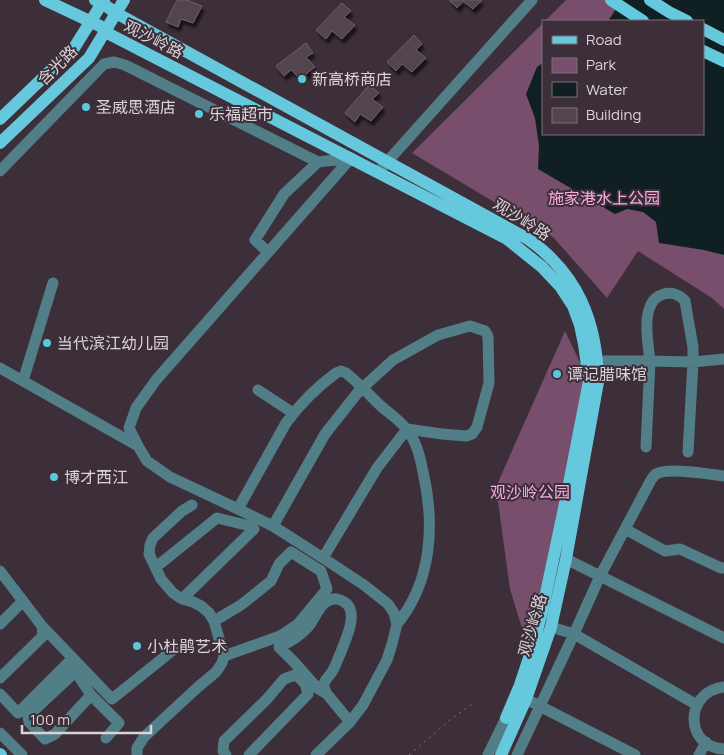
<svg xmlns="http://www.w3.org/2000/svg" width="724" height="755" font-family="Manrope,'Noto Sans SC',sans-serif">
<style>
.green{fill:#774e6b}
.water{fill:#0f1f22}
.building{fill:#53444e;stroke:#6d5d68;filter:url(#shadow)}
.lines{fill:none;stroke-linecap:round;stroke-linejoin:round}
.path{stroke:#756971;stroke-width:1;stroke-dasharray:2.5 4;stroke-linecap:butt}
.minor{stroke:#527e88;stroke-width:11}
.major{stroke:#65c8dc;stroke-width:12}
.poi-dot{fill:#56c9e1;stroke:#3d2f39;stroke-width:2}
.labels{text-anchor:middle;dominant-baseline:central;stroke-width:4;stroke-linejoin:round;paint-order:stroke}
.street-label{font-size:16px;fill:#dcd3d9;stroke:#3d2f39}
.poi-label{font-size:16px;fill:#dcd3d9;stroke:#3d2f39;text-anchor:start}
.park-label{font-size:16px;fill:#fbace4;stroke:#3d2f39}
</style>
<defs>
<filter id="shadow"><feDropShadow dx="2.5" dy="4.5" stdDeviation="1" flood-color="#0009"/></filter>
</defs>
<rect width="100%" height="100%" fill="#3d2f39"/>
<path class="green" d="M566,0h158v309l-12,-11 -74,-47 -31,47 -54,-61 -141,-84 131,-130v111h160v-113h-158z
M565,331l24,50 -61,267 -18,-59 -14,-102z"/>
<path class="water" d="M622,0h102v255l-20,-5 -45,-7 -3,-21 -13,-10 -16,-3 -12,5 -77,-45 1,-23 -4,-28 -9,-24 11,-27 6,-4v71h160v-113h-95z"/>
<path class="building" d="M177,0h10l15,6 -9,17 -12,-4 -3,8 -12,-5z
M449,0h33l-9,9 -10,-8 -6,7z
M342,3l9,8 -7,6 11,8 -13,14 -10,-8 -6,8 -10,-9z
M414,35l8,9 -6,6 10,8 -14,14 -10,-8 -6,7 -9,-9z
M306,43l7,10 -7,4 9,10 -15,12 -9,-9 -7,6 -8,-10z
M369,85l10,8 -7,6 11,8 -12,14 -11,-7 -5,8 -10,-9z"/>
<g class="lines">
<path class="path" d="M409,755l41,-35 22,-16"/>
<path class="minor" d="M0,171l104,-107 10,-2 11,3 193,97 33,-4
M378,172l154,-172
M268,252l-13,-12 29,-46 34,-32
M598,361h52l-4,86
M0,368l138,78
M23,381l30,-98
M258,390l35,23
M688,452l5,-90v-15l-8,-46c-5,-6 -13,-9 -21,-7 -25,6 -16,49 -14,67l43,1 31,-3
M238,509l48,-86c14,-19 31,-36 50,-50l5,-2 5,2c13,10 24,23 36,34 8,7 19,14 25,23 10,12 13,27 16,42 12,52 9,110 -26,152
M273,526l52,-92 34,-43 34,-31 45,-25 32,-9 15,5 3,5 1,47 -12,44 -5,7 -6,2 -24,-2 -35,-5 -30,39 -54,90
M625,529l40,22 15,-2 41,19h3
M566,559l158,79
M161,563l56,-45 29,7 8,4 -72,70
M0,571l42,55 70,73 61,-49
M214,621l27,-16 30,-24 8,-17 12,-12 30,19 6,18 -29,35 -18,12 -56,20
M0,624l23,-23
M551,627l23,7 123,71
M72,666l19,29 28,28 -13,15
M75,672l-47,44 1,6 16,17 10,-5 36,-39
M0,678l43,-42 -1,-10
M724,687c-41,5 -39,61 0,62
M0,694l18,19 51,-51
M327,694l-10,-6 -22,-25 -16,-16c11,-5 21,-11 29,-20 8,-9 13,-30 29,-28 4,1 7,2 10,5 11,12 -2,36 -6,48 -3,6 -5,13 -8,18 -2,5 -7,8 -9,13 -1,4 1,7 3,11l23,28
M526,699l109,56
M0,733l22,22
M137,755v-7l7,-11 54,-50 18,-15 6,-9 2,-7 -10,-35 -5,-8 -8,-7 -8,-4 -11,-3 -9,-6 -12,-14 -12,-25 1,-9 3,-7 29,-27 10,-6
M226,755l-3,-4 1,-10 43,-42 17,-20 11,-4c9,6 11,9 13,19l-59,61
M316,755l34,-33 13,-17 24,-45 5,-16 5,-20 -3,-11 -6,-9 -24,-19 -41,-27 -50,-32 -35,-17 -68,-32 -23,-16 -9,-15 -9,-18 7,-20 20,-28 195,-222
M488,755l18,-37
M517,755l57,-121 26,-58 51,-96c1,-2 3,-4 5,-6 11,-7 54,0 68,2
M699,755l7,-13"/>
<path class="major" d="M45,0l55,26 11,9 396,204 35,28 18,19 13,20 7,19 4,19 5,37 -23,118 -24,113 -10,37 -12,36 -14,33
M95,0l7,3 14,10 412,226c50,35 69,83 70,143l-32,177 -15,68 -25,72 -25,56
M611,0l32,21
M650,0l19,12 18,9
M703,29l21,11
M703,51l21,10
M0,119l74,-71 30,-48
M0,143l89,-85 35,-58
M0,754l1,1"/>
</g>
<g class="poi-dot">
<circle cx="302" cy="79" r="5"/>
<circle cx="86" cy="107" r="5"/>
<circle cx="199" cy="114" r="5"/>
<circle cx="47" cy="343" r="5"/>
<circle cx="557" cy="374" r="5"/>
<circle cx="54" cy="477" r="5"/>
<circle cx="137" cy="646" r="5"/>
</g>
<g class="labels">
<g class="street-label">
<text transform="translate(154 39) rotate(27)">观沙岭路</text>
<text transform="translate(57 65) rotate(-45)">含光路</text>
<text transform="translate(522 219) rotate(32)">观沙岭路</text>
<text transform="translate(532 625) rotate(-74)">观沙岭路</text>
</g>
<g class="poi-label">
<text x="312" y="79">新高桥商店</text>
<text x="96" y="107">圣威思酒店</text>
<text x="209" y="114">乐福超市</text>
<text x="57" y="343">当代滨江幼儿园</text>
<text x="567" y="374">谭记腊味馆</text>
<text x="64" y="477">博才西江</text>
<text x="147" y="646">小杜鹃艺术</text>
</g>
<g class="park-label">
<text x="604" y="198">施家港水上公园</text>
<text x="530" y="492">观沙岭公园</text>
</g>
</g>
<rect x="542" y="20" width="162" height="115" fill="#3d2f39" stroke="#7d7179"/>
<rect x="552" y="36" width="25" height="8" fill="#65c8dc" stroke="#7d7179"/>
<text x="586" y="45" font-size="15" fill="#dcd3d9">Road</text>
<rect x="552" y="58" width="25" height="15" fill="#774e6b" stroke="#7d7179"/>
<text x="586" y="70" font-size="15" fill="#dcd3d9">Park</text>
<rect x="552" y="82" width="25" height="15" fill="#0f1f22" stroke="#7d7179"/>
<text x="586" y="95" font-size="15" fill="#dcd3d9">Water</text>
<rect x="552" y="108" width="25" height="15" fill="#53444e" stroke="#7d7179"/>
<text x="586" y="120" font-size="15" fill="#dcd3d9">Building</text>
<path d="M22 725v8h129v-8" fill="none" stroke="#dcd3d9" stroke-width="2.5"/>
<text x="30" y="725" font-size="15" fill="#dcd3d9" stroke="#3d2f39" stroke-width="4" paint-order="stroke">100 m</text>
</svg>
